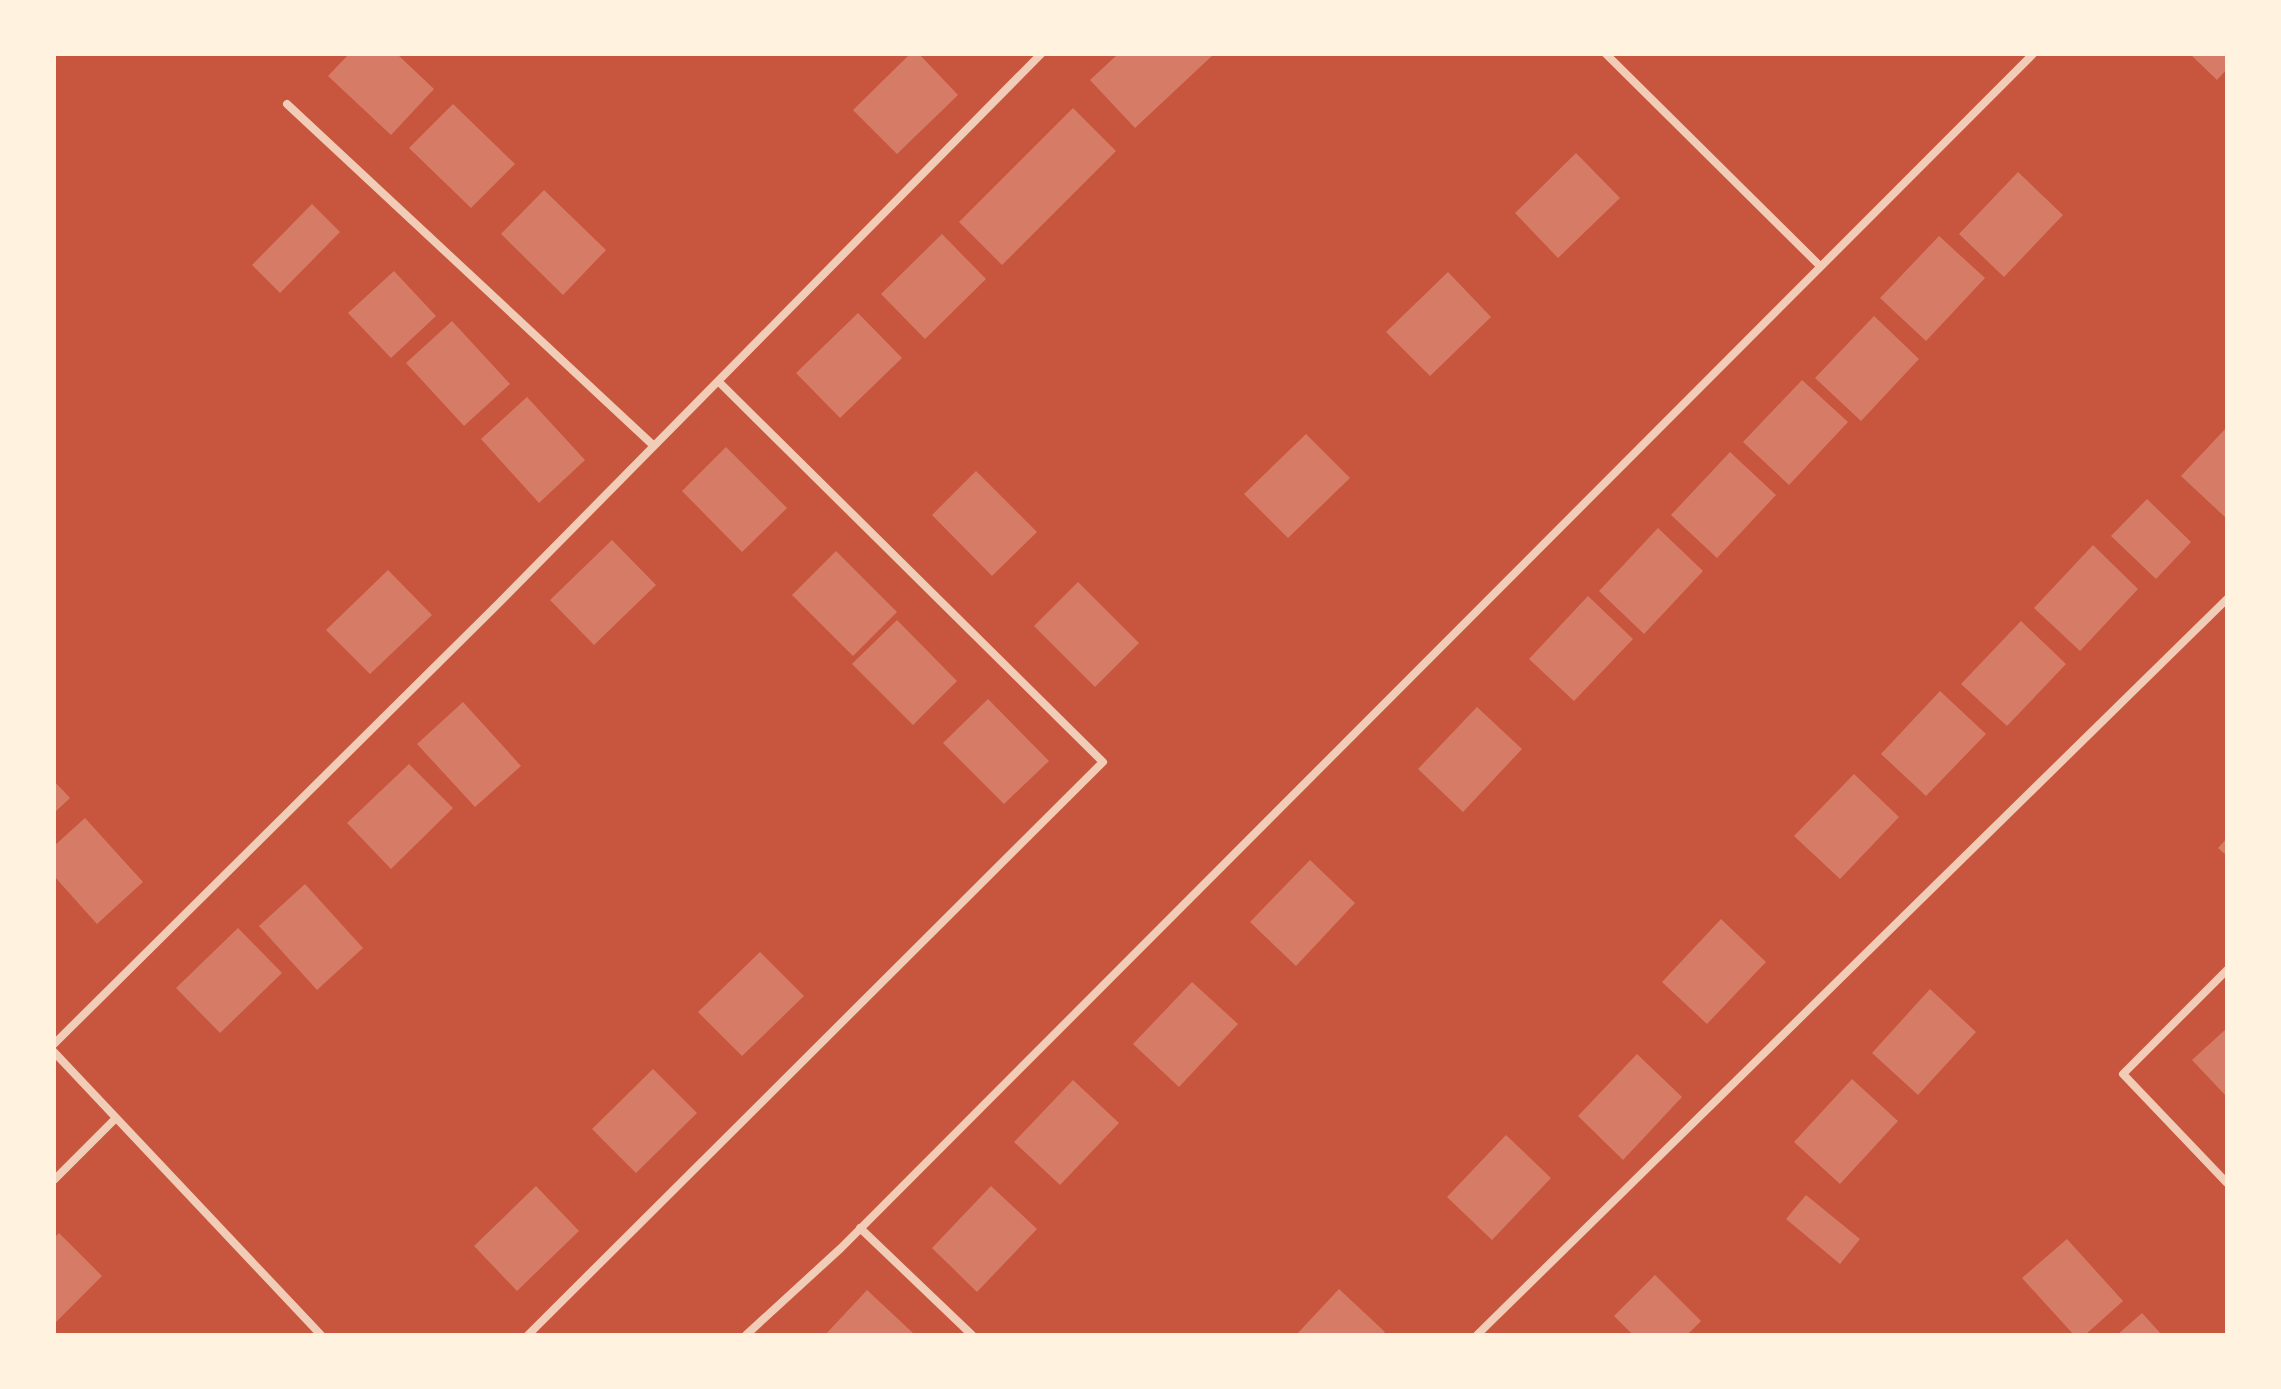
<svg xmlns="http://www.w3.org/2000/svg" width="2281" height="1389" font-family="'Zilla Slab',serif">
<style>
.building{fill:#d67c66}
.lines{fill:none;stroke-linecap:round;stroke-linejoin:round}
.minor{stroke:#f1ccb7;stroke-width:8}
</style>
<rect width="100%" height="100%" fill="#c8553d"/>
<path class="building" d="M349,54h48l37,35 -43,46 -63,-59z
M910,54h9l39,41 -61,59 -44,-44z
M1118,54h96l-79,74 -45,-48z
M2190,54h37v15l-10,11z
M453,104l62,60 -44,44 -62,-60z
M1073,108l43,43 -114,114 -43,-43z
M1576,153l44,45 -62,60 -43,-45z
M2018,172l45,43 -59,62 -45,-43z
M544,190l62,60 -43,45 -62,-61z
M312,204l28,28 -60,61 -28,-28z
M942,234l44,45 -61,60 -44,-45z
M1939,236l46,42 -59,63 -46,-43z
M394,271l42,45 -45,42 -43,-45z
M1448,272l43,45 -61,59 -44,-44z
M858,313l44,45 -62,60 -44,-45z
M1874,316l45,43 -58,62 -46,-43z
M452,321l58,63 -46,42 -58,-63z
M1802,380l46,42 -59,63 -46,-43z
M527,397l58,63 -46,43 -58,-64z
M2227,427v92l-46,-43z
M1306,434l44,44 -62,60 -44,-44z
M726,447l61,61 -45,44 -60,-61z
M1730,452l46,43 -59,63 -46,-43z
M976,471l61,61 -45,44 -60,-61z
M2147,499l44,43 -35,37 -45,-43z
M1658,528l45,43 -59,63 -45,-43z
M612,540l44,45 -62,60 -44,-45z
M2093,545l45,44 -58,62 -46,-43z
M836,551l61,61 -44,44 -61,-61z
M388,570l44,45 -62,59 -44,-44z
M1078,582l61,61 -44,44 -61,-61z
M1588,596l45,43 -59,62 -45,-42z
M897,620l60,61 -44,44 -61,-61z
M2021,621l45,43 -59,62 -46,-42z
M1940,691l46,43 -60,62 -45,-42z
M988,699l61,62 -45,43 -61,-61z
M463,702l58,64 -46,41 -58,-63z
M1477,707l45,42 -59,63 -45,-43z
M409,764l44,44 -62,61 -44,-46z
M1854,774l45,43 -59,62 -46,-43z
M54,781l16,17 -16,15z
M85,818l58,64 -46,42 -43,-48v-30z
M2227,838v18l-9,-8z
M1310,860l45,43 -59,63 -46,-44z
M305,884l58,64 -46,42 -58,-64z
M1721,919l45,43 -59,62 -45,-42z
M238,928l44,45 -62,60 -44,-45z
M760,952l44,44 -62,60 -44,-44z
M1192,982l46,42 -59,63 -46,-43z
M1930,989l46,43 -58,63 -46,-42z
M2227,1028v69l-35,-37z
M1637,1054l45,43 -59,63 -45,-44z
M653,1069l44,44 -61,60 -44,-44z
M1852,1079l46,42 -58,63 -46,-42z
M1073,1080l46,43 -59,62 -46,-43z
M1506,1135l45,43 -59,62 -45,-43z
M536,1186l43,45 -62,60 -43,-45z
M991,1186l46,43 -60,63 -45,-44z
M1806,1195l54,44 -20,25 -54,-45z
M59,1233l43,43 -48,48v-86z
M2067,1239l56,62 -38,34h-11l-52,-57z
M1655,1275l46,46 -14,14h-54l-19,-19z
M1339,1289l46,43 -3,3h-86z
M867,1290l46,43 -2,2h-86z
M2142,1313l20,22h-45z"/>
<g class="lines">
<path class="minor" d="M1606,54l213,211
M287,104l367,342
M2227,970l-104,104 104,109
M54,1044l443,-439 544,-551
M54,1052l267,283
M54,1180l62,-62
M860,1228l112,107
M528,1335l575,-573 -385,-381
M746,1335l95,-87 1192,-1194
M1477,1335l750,-736"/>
</g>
<rect width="2281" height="1389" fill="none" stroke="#fff3e0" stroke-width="112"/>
</svg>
